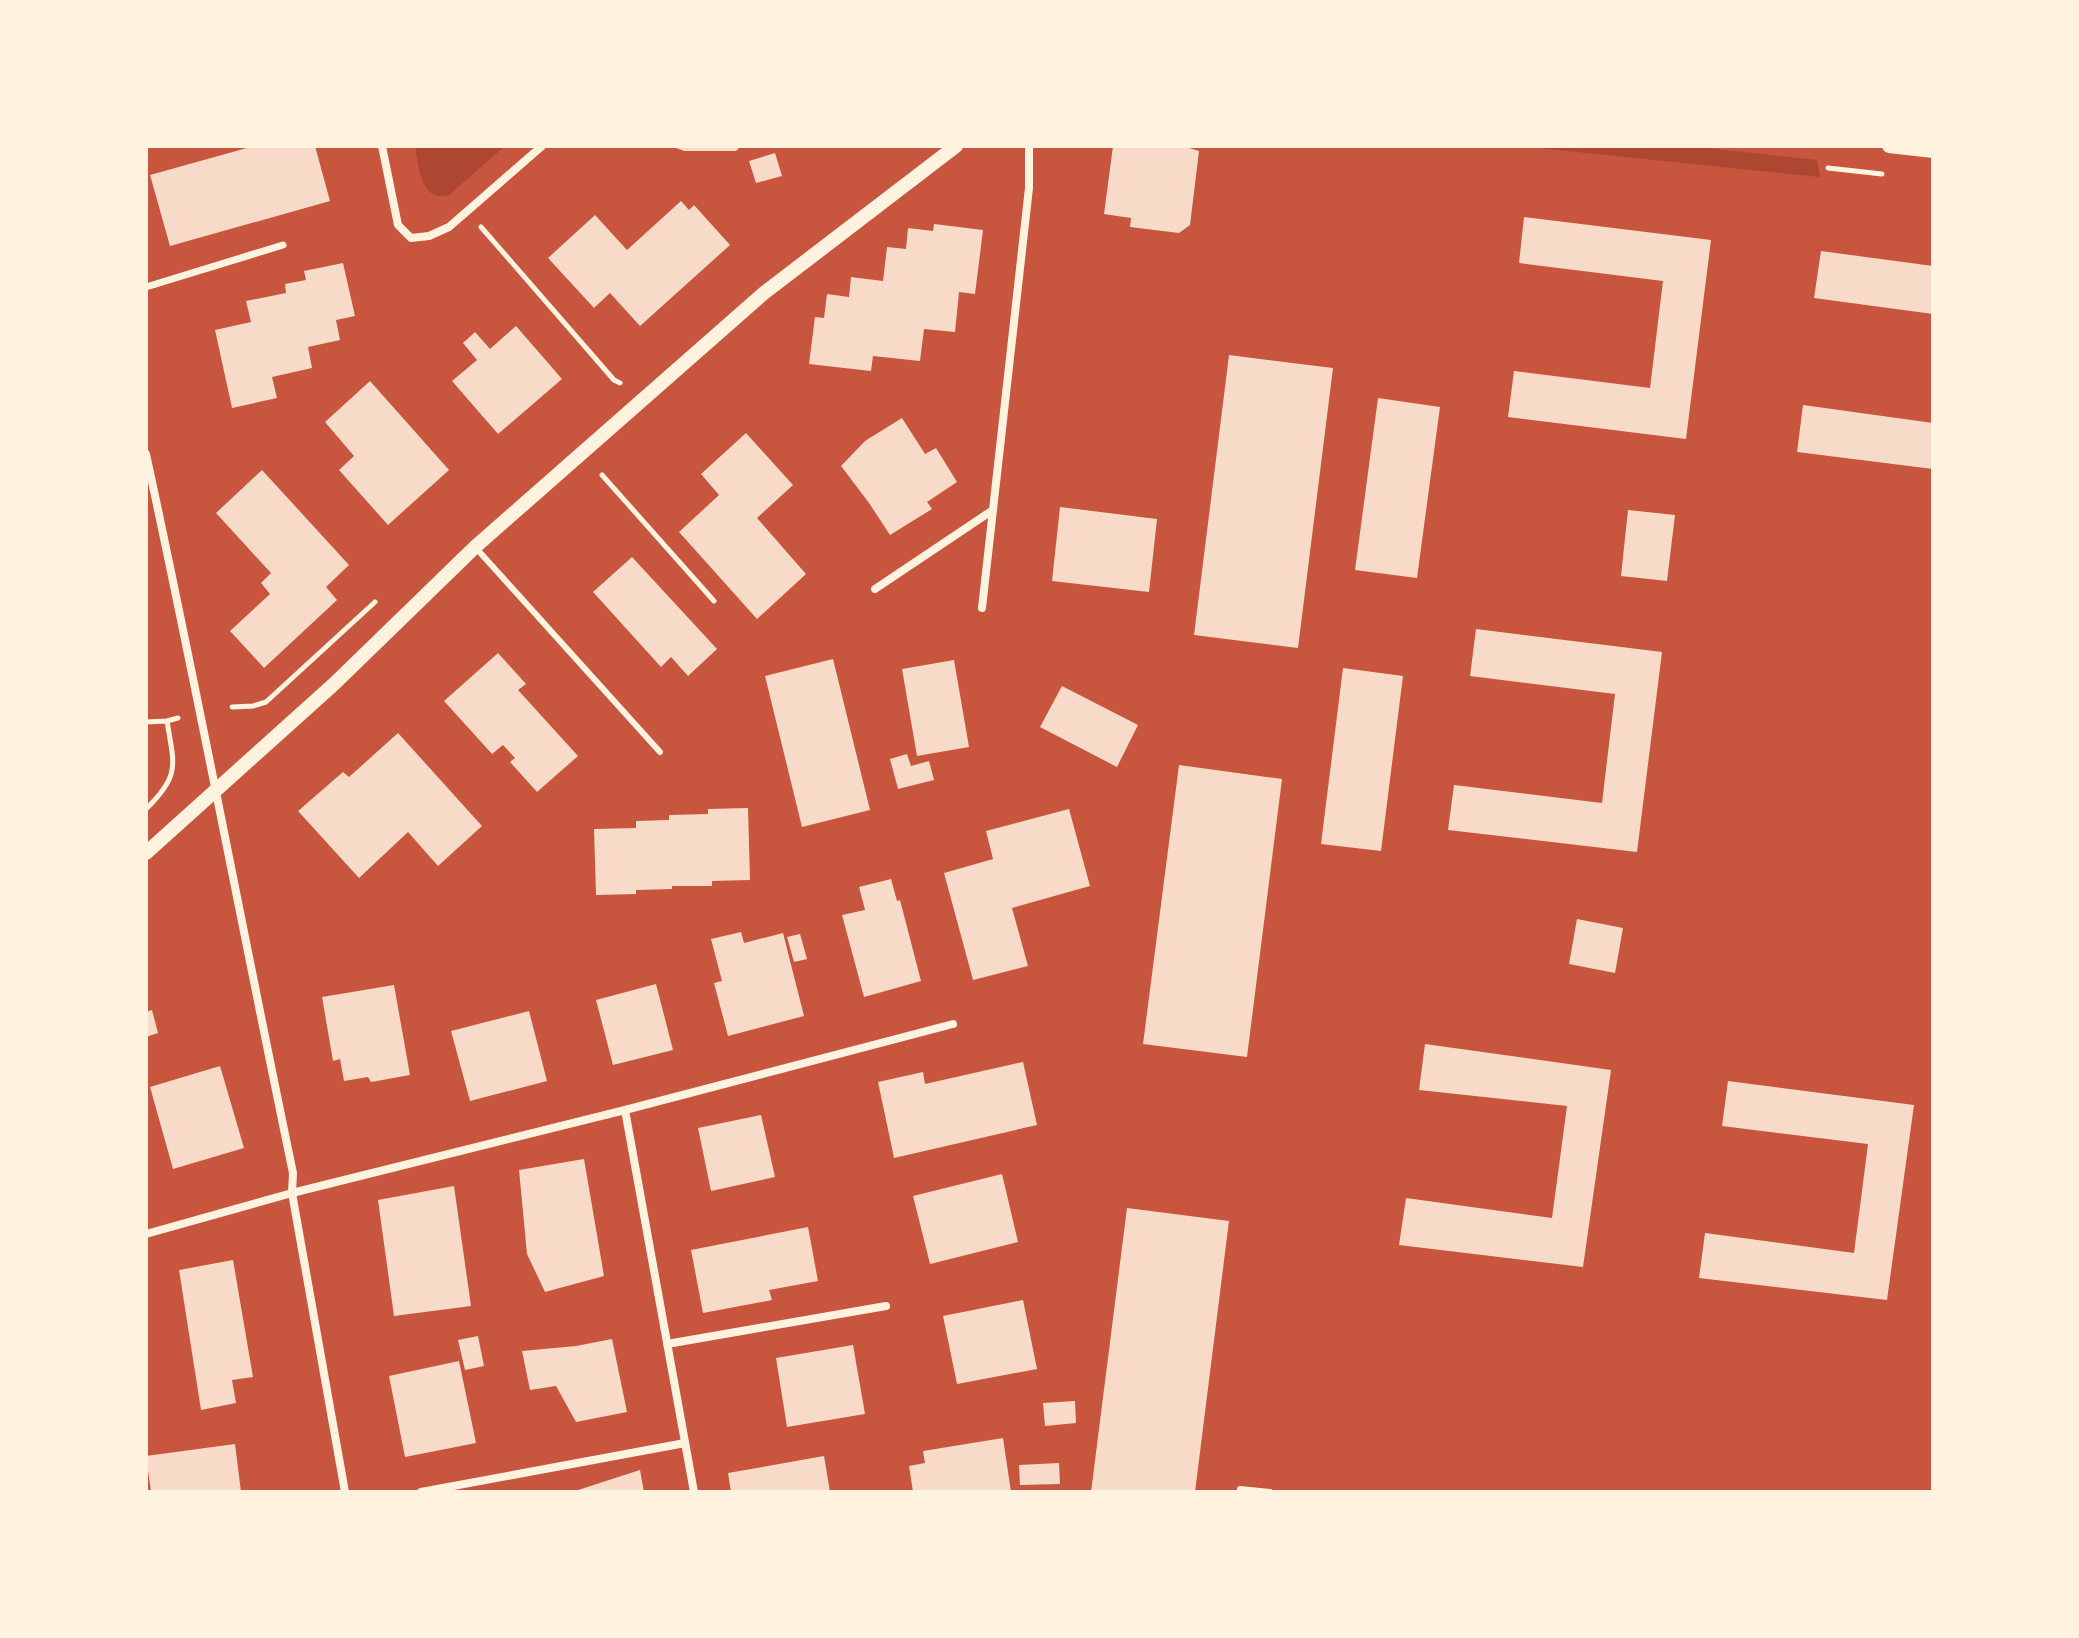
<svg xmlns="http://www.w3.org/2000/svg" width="2079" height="1638" font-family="'Open Sans',sans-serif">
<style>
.green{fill:#ae4732}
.building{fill:#f7dbc8}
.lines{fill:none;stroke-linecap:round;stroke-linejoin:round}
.path{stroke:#fff3e0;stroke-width:5}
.service{stroke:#fff3e0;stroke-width:6}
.pedestrian{stroke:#fff3e0;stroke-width:7}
.minor{stroke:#fff3e0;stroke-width:8}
.tertiary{stroke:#fff3e0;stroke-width:14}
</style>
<rect width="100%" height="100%" fill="#c8553d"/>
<path class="green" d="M415,146h90l-56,49c-29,8 -30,-29 -34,-49z
M1519,146h171l127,14 3,17z"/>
<path class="building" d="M254,146h61l15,55 -160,45 -20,-71z
M671,146h70l-5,5h-52z
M1113,146h70l16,5 -9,74 -11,8 -49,-6 1,-9 -27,-4z
M775,153l7,23 -26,7 -7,-22z
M681,201l8,9 5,-5 36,40 -90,81 -30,-33 -16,15 -46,-50 47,-43 32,35z
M1524,217l187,23 -25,199 -178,-22 6,-46 136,17 13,-107 -144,-18z
M934,224l49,6 -8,64 -16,-2 -4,40 -31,-3 -4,32 -47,-5 -2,15 -62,-7 6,-47 9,1 3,-24 22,3 2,-20 32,4 4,-34 19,2 2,-21 25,3z
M1821,251l112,15v48l-119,-16z
M343,263l12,53 -19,4 4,20 -32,7 4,21 -40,9 5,21 -45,10 -17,-78 36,-8 -5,-21 40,-8 -1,-9 21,-4 -2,-9z
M516,326l46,53 -64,55 -46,-53 25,-21 -14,-17 12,-11 15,17z
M1229,355l104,13 -35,280 -104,-13z
M370,381l79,89 -61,55 -49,-55 15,-14 -29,-34z
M1378,398l62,9 -23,171 -62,-8z
M1803,405l130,18v46l-136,-17z
M902,418l23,36 11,-6 21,34 -30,20 5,7 -42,26 -21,-32 -28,-37 24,-25z
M746,433l47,52 -36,33 49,56 -49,45 -78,-87 40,-37 -18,-21z
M262,470l87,95 -23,22 11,13 -73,68 -34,-37 40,-37 -9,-11 10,-10 -55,-60z
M1060,507l97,12 -8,73 -97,-11z
M1628,510l47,5 -8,66 -46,-5z
M632,557l85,92 -29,27 -17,-19 -10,10 -68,-75z
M1476,629l186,23 -25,200 -189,-22 6,-45 148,18 13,-109 -145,-18z
M498,653l28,31 -8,6 60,66 -41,36 -27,-30 5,-4 -12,-13 -11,9 -48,-53z
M833,659l37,151 -68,17 -37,-151z
M954,660l15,87 -52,9 -15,-87z
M1343,668l60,8 -22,175 -60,-7z
M1062,686l76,39 -21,42 -77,-40z
M398,733l84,93 -44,40 -30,-34 -49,46 -61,-67 45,-39 6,5z
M907,754l4,12 18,-5 5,19 -36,9 -8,-30z
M1179,765l103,14 -35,278 -104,-13z
M748,808l2,72 -38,1v5h-40v3l-36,1v4l-40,1 -2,-66 42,-1v-7l33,-1v-5l39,-1v-5z
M1069,809l21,77 -78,22 16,58 -55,14 -29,-107 49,-14 -7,-28z
M891,879l6,22 3,-1 21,81 -57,16 -22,-82 23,-5 -6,-23z
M1577,919l46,9 -8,45 -46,-9z
M741,932l3,11 39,-10 21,83 -76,20 -14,-53 8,-2 -11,-42z
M800,934l7,25 -13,3 -7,-25z
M656,984l17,66 -60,15 -17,-65z
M394,985l16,90 -39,7 -3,-5 -24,4 -4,-22 -7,2 -11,-64z
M152,1010l6,23 -12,4v-25z
M529,1011l18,70 -77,20 -19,-70z
M1425,1044l186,26 -28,197 -184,-22 7,-47 146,20 15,-112 -148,-16z
M1023,1062l14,63 -143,33 -16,-76 45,-10 2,12z
M220,1066l24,82 -71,21 -23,-82z
M1728,1081l186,24 -27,195 -188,-22 6,-45 149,20 14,-109 -146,-18z
M761,1115l14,62 -64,14 -13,-63z
M584,1159l20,117 -59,16 -18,-38 -8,-84z
M1002,1174l16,68 -88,22 -17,-68z
M454,1186l17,120 -77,10 -16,-116z
M1127,1208l102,13 -34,271h-104z
M808,1227l10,54 -49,9 3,10 -69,13 -12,-63z
M233,1260l20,117 -21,3 4,23 -35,7 -22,-140z
M1023,1300l14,69 -80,15 -14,-68z
M478,1336l6,30 -19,4 -7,-30z
M612,1339l15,73 -51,10 -20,-36 -26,4 -8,-39 54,-5z
M853,1345l12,69 -78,13 -11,-69z
M459,1361l17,82 -71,14 -16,-81z
M1075,1401l1,22 -31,3 -2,-23z
M1003,1438l8,54h-98l-4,-26 16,-3 -2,-12z
M235,1444l6,48h-90l-5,-36z
M824,1456l6,36h-99l-3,-19z
M1059,1463l1,21 -40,1 -1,-20z
M640,1470l4,22h-69v-1z"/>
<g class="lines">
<path class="path" d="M1828,168l54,6
M481,227l133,153 6,3
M602,475l112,126
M232,707l21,-1 13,-4 109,-100
M146,722l21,-1
M146,809c35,-34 28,-44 21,-88l11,-3"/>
<path class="service" d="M475,547l185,205
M1240,1489l30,3"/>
<path class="pedestrian" d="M146,287l137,-42"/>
<path class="minor" d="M382,146l16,79 13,13 18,-2 20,-9 93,-81
M146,454c52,239 97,479 147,719l-1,20 53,299
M875,589l118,-79
M982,608l47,-420v-42
M625,1110l69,382
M146,1234l146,-41 333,-83 328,-86
M667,1344l219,-38
M421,1492l264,-49"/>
<path class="tertiary" d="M1889,146l44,5
M146,853l188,-169 141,-137 289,-254 192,-147"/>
</g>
<rect width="2079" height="1638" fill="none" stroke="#fff3e0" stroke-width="296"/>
</svg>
